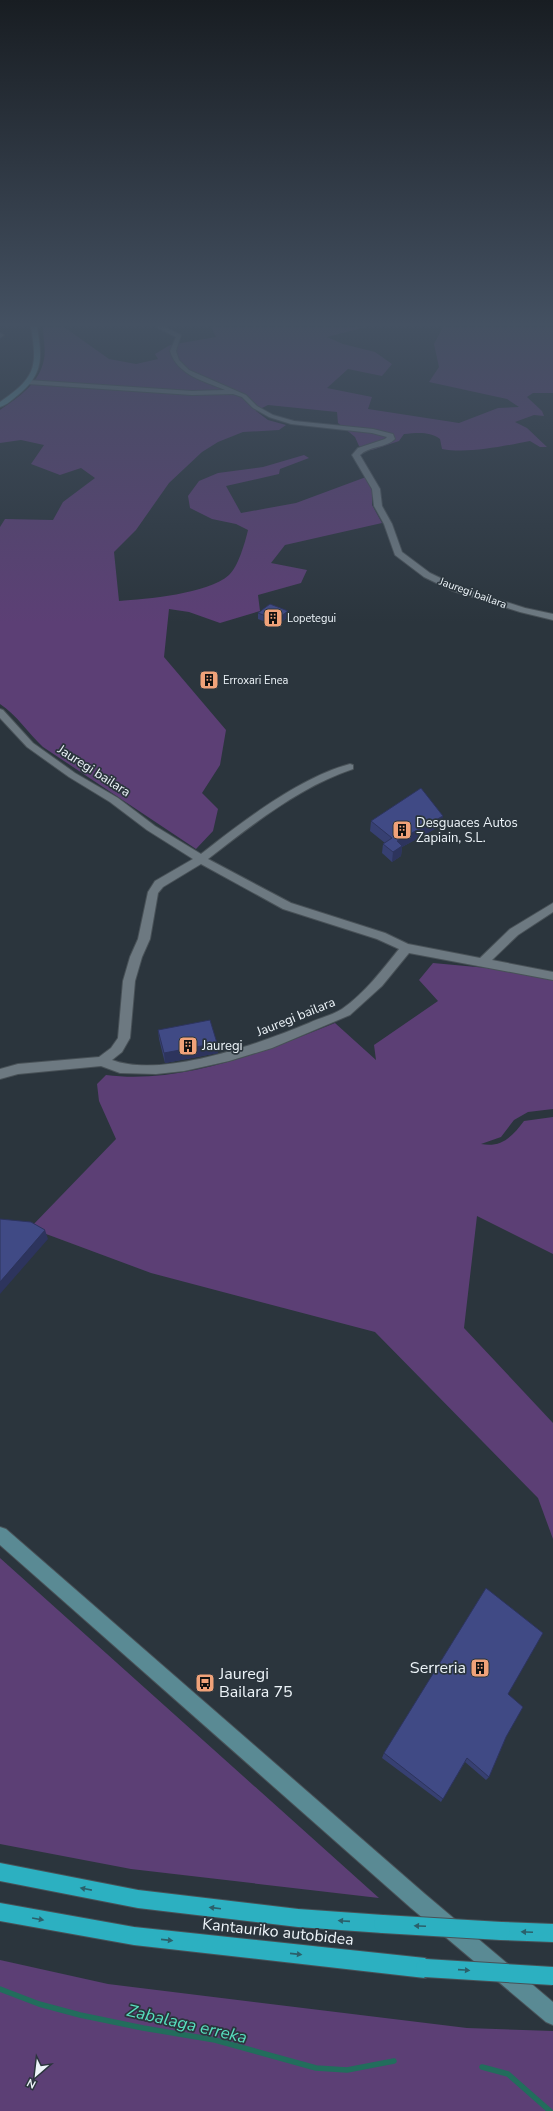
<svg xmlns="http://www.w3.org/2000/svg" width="553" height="2111" font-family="'Nunito Sans',sans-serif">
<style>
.green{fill:#5c3f75}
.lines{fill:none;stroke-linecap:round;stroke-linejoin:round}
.stream{stroke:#226d5c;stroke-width:5.5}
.street-casing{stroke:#485157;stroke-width:2}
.secondary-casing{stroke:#485157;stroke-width:2}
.highway-casing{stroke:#485157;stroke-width:2}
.street{fill:#6d7981;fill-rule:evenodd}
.secondary{fill:#5a8a94;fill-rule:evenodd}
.highway{fill:#2cb0c1;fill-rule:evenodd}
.highway-bridge-casing{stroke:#485157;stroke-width:20;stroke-linecap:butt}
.highway-bridge{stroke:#2cb0c1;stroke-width:18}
.wall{fill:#374072}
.shaded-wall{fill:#2d345d}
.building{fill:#404a85;stroke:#2d345d}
.oneway{fill:#2b606b}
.labels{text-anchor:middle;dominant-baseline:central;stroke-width:3.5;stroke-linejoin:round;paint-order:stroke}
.far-street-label{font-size:11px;fill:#edf4f9;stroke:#2b353d}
.far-poi-label{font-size:11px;fill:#edf4f9;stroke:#2b353d;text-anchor:start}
.street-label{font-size:13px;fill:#edf4f9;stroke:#2b353d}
.poi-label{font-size:13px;fill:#edf4f9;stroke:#2b353d;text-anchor:start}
.near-poi-label{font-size:16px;fill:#edf4f9;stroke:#2b353d;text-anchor:end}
.near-street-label{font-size:16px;fill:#edf4f9;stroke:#2b353d}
.near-water-label{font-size:17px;font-style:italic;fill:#57e0bf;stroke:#2b353d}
</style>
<rect width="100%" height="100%" fill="#2b353d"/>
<path class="green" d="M43,327h21l45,32 27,5 22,-5 -3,-5 15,-9 46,-8 -5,-10h155l-39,10 16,7 32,8 17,12 -10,12 -34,-7 -21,19 45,9 -4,12 91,14 39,-15 21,-1 -12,-8 -78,-17 10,-15 -5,-23 9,-17h110v66h-20l-6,4 15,14 2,5 -10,-1 -19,7 12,6 20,19h-7l-10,-6c-26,5 -62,13 -88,8l-2,-10c-11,-8 -23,-6 -36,-5l-5,7 -27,9 -13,-4 -4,-9 -17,-14 -1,-11 -69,-7 -12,6 12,9 18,5 -7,5 -36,2 -25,10 -16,10 -33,31 -33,47 -22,22 5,49c27,-2 89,-7 110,-26 9,-8 16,-32 19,-45l-12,-6 -24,-5 -22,-11 -2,-12 11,-15 19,-8 45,-6 41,-12 5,3 -29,11 -1,5 -53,12 15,27 55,-10 70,-26 6,8v20l10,18 -97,22 -14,18 36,7 -6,13 -43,12 2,16 -40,12 -31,-11 -20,-3 -5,48 62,73 -6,35 -18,28 16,16 -5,22 -17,18 -153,-102c-15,-14 -26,-32 -43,-43v-177l5,-8 48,1 10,-18 32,-24 -14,-10 -21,7 -29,-11 13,-19 -23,-5 -21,3v-33c19,-13 40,-27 44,-51 2,-10 -1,-22 -1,-32z
M433,963l65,6 55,11v129l-25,3 -14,8 -13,17 -20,7c20,4 31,-7 43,-23l29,-4v137l-76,-38 -13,112 89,95v116l-15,-41 -163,-166 -224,-59 -121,-45 86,-89 -17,-38 -2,-17 9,-9c75,10 160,-24 229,-52l41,37 -2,-15 64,-44 -19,-21z
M0,1558l379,340 -248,-29 -131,-25z
M0,1960l108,24 359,44 86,3v80h-553z"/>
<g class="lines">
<path class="stream" d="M0,1989l39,15 41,11 63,13 72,12 101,28 31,2 47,-9
M482,2067l26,7 42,37"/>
<g class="street-casing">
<path id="street" d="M156,327h9l16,8 -5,16 3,9 10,10 57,25 11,11 16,9 21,6 79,8 20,5 2,5c-9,9 -26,7 -35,16l20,34 2,17 10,18 10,28 28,21 29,14 66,21 28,6v6l-33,-8 -67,-21 -29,-14 -29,-22 -11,-31 -10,-18 -2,-17 -20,-34 6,-7 27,-9 2,-2 -15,-4 -81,-9 -22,-7 -16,-9 -11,-11 -9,-3 -41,1 -164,-11 -3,-2 3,-2 164,11 33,-1c-21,-9 -48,-15 -55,-39l6,-14z
M0,333l4,2 -4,3z
M0,709l3,1 30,33 42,30 43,25 37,28 46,28c41,-32 99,-77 149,-90l3,1v4c-52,17 -101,56 -145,90l83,44 94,30 23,11 72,14 30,-29 43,-26v9l-35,23 -26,25 61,12v8l-144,-27 -27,33 -32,29 -78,33 -43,13 -45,10 -28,3 -36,-1 -19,-7 -83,8 -18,5v-10l18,-5 81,-7 12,-9 7,-10 5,-57 7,-24 8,-18 10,-47 7,-11 38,-22 -46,-29 -37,-28 -41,-25 -42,-30 -27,-29zM201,864l82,45 94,30 22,10c-17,21 -34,44 -57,60 -9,6 -23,9 -33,14 -48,20 -147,56 -197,37l10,-8 8,-14 5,-57 7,-24 8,-18 8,-46 5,-6z"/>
</g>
<g class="secondary-casing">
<path id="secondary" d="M31,327h6c5,30 7,47 -19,68 -5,4 -11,10 -18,12v-5c35,-24 38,-34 31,-75z
M0,1527l6,2 419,365 128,108v23l-7,-3 -135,-114 -411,-363z"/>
</g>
<g class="highway-casing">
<path id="highway" d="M0,1863l138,27 160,19 85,6 7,2 2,7 -2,7 -7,2 -85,-6 -160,-19 -138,-27z
M0,1903l134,24 291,31 7,3 3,7 -3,7 -7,3 -291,-33 -134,-24z
M501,1922l52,2v18l-52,-2 -7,-2 -2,-7 2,-7z"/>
</g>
<use href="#street" class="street"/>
<use href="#secondary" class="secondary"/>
<use href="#highway" class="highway"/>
<g class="highway-bridge-casing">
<path id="highway-bridge" d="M383,1924l118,7
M425,1968l128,8"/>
</g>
<use href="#highway-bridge" class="highway-bridge"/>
</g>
<path class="wall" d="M258,613l30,4 -12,9 -18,-7z
M371,821l71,4 -40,22 -1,9 -9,6 -10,-9 1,-9 2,-1 -15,-12z
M158,1030l60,23 -53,10 -6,-24z
M508,1694l-2,43 -17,40 -3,3 -21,-18 -24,40 -59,-44 2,-5z"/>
<path class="shaded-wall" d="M288,611v6l-12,9v-6z
M443,816l-1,9 -40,22 -1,9 -9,6 1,-10 4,-11z
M217,1043l1,10 -53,10 -1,-10z
M45,1230l3,9 -48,55v-12z"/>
<path class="building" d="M270,604l18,7 -12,9 -18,-7z
M421,788l22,28 -46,25 5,5 -9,6 -10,-8 9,-6 -21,-17z
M210,1020l7,23 -53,10 -6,-23z
M0,1219l31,3 14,8 -45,52z
M486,1588l57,45 -35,61 15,13 -17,30 -17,40 -22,-19 -24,41 -59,-46z"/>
<defs><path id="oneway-solid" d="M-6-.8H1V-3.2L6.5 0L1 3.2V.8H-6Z"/></defs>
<g class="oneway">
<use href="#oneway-solid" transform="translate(86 1889) rotate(-169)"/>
<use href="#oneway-solid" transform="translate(215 1908) rotate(-173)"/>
<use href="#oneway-solid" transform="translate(38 1919) rotate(10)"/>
<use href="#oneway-solid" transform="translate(344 1921) rotate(-176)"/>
<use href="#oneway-solid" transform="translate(420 1926) rotate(-177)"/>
<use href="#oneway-solid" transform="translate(527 1932) rotate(-178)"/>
<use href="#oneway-solid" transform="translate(167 1940) rotate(6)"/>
<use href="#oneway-solid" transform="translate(296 1954) rotate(6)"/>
<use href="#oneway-solid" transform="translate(464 1970) rotate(4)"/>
</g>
<linearGradient id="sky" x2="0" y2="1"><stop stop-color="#181d22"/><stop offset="0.52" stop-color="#445162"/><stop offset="1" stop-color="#445162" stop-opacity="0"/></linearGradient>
<rect width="553" height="623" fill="url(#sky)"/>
<defs>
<g id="building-square" transform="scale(1)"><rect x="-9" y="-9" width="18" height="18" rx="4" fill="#f0a279" stroke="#2b353d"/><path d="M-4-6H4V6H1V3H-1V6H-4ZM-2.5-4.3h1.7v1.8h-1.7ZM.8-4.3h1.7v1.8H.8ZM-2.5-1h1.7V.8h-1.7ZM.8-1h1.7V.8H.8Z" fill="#111"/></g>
<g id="bus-square" transform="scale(1)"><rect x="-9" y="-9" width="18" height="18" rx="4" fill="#f0a279" stroke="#2b353d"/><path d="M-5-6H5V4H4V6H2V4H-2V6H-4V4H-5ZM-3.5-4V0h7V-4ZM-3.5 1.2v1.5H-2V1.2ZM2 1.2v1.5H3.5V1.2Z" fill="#111"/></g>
</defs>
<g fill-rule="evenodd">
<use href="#building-square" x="273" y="618"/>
<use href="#building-square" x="209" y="680"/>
<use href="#building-square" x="402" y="830"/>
<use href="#building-square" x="188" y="1046"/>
<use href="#building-square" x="480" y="1668"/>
<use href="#bus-square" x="205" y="1683"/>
</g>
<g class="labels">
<g class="far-street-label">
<text transform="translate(473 593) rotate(20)">Jauregi bailara</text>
</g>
<g class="far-poi-label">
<text x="287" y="618">Lopetegui</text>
<text x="223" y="680">Erroxari Enea</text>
</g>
<g class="street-label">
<text transform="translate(94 771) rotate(33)">Jauregi bailara</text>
<text transform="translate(296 1017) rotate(-22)">Jauregi bailara</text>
</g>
<g class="poi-label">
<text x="416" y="823">Desguaces Autos<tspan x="416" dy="15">Zapiain, S.L.</tspan></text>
<text x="202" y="1046">Jauregi</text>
</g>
<g class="near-poi-label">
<text x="466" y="1668">Serreria</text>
<text x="219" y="1674" text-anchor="start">Jauregi<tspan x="219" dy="18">Bailara 75</tspan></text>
</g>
<g class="near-street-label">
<text transform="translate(278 1932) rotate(6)">Kantauriko autobidea</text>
</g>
<g class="near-water-label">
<text transform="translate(187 2024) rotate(13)">Zabalaga erreka</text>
</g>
</g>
<g transform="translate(36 2075) rotate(208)" stroke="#2b353d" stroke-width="3" paint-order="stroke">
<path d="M0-3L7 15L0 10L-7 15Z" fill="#edf4f9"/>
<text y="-6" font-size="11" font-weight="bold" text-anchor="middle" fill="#edf4f9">N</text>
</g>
</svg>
